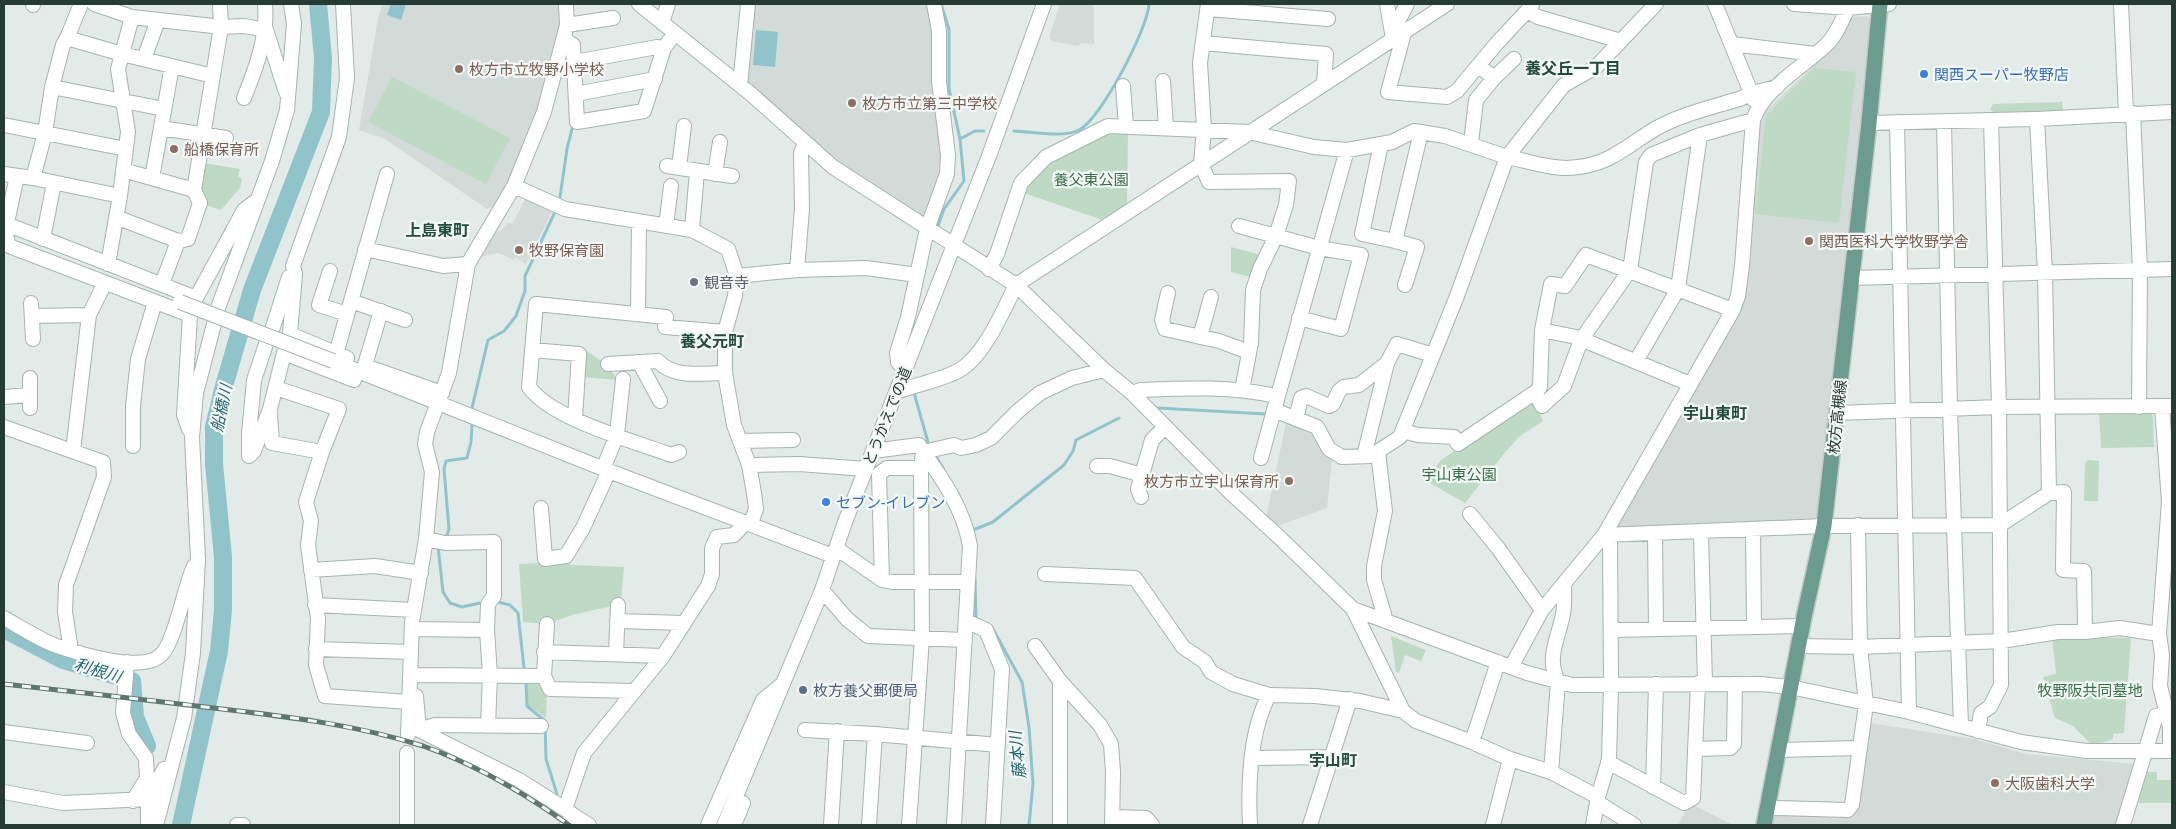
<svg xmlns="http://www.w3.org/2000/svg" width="2176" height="829" font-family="Ubuntu,'Noto Sans JP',sans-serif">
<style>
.built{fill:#d2dbd7}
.green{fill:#bedac5}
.water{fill:#91c3cb}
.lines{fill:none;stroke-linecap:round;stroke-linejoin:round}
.stream{stroke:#91c3cb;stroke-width:3}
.river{stroke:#91c3cb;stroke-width:18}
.minor-casing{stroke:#a6b3ae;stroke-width:16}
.major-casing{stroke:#c2c8c6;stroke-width:18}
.minor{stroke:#fff;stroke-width:14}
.major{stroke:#6c9c8f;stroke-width:15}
.rail-casing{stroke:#5f7670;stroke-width:5}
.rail{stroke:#f3f8f6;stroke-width:3;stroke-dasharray:9;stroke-linecap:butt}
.minor-bridge-casing{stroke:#a6b3ae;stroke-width:16;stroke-linecap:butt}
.minor-bridge{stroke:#fff;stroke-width:14}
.education-dot{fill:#8d6e63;stroke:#f3f8f6;stroke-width:2}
.shop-dot{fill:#3f7fe0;stroke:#f3f8f6;stroke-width:2}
.worship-dot{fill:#6b7280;stroke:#f3f8f6;stroke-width:2}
.service-dot{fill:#5c6f8a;stroke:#f3f8f6;stroke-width:2}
.labels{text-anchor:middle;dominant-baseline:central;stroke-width:4.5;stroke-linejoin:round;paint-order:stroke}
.education-label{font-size:15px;fill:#785e54;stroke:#f3f8f6;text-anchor:start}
.shop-label{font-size:15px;fill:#366cbe;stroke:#f3f8f6;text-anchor:start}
.park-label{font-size:15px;fill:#336e48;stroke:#f3f8f6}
.worship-label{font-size:15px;fill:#5b616d;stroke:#f3f8f6;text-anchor:start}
.street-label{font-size:15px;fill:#253b34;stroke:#f3f8f6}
.service-label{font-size:15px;fill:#4e5e75;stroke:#f3f8f6;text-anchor:start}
.neighbourhood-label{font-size:16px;font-weight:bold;fill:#234b40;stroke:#f3f8f6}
.water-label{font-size:16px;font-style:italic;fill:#256671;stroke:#f3f8f6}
</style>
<rect width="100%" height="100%" fill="#e3ebe8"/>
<path class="built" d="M383,4h177l2,16 -27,99 -28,67 -10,19 -10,4 -102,-70 -26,-9 19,-112z
M753,4h176l5,24 9,125 -2,21 -17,47 -91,-60 -88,-78z
M1060,4h32l2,4v36l-13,-1 -3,3 -26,-5 -3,-4z
M1867,16l6,4 -56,504 -201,6 56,-105 66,-115 22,-194 62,-58 28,-41z
M526,198l26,14 -26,52 -11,-7 -1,3 -16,-7 -21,5 10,-24 13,-3 9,-9 3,2z
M1286,423l15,3 10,7 11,17 10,9 -5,49 -52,19 -9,-9z
M1870,723l104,16 53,15 108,10 -19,61h-345l1,-10 84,-2z
M1689,803l42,21v1h-53z"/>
<path class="green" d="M1814,68l42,4 -17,151 -84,-9 11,-98z
M392,77l118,61 -24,46 -118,-62z
M2062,102l1,10 -68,2 -5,-5 3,-5z
M1107,132h21l-1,81 -16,10 -87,-30c8,-30 57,-48 83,-61z
M198,162l42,7 -2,7 4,3 -2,9 -19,22 -21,-7z
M1231,247l30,8 -10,22 -20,-5z
M585,350l21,14 12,16 -37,-3 1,-22z
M1534,398l9,23 -23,15 -13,14 -42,53 -37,-21 8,-16 5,-6z
M2147,411l6,5 1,31 -53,1 -2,-36z
M2087,460l12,1 -1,40h-14l1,-37z
M562,562l10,3 52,2 -3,33 -3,5 -43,9 -28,10 -24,-2 -4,-58z
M1391,636l35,14 -5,11 -16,-6 -6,18 -3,-1z
M2052,637l79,1 -7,95 -11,1v5l-14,5h-8l-18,-18 -18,-8 -12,-41 13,-3z
M538,682l9,11 -1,25 -18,-13 -1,-22z
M2143,772h14v8h15v23h-33z"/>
<path class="water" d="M391,4h15l-5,16 -14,-5z
M756,30l22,2 -3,35 -22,-2z"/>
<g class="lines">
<path class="stream" d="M1014,131c19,1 49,7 65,-1 22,-11 69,-102 70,-126
M960,139l15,-8h9
M560,197l7,-48 6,-24
M938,226l6,-17 20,-28 -4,-42 -11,-50v-60l-8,-25
M914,393l14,49
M472,408l16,-68 16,-9 12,-15 9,-25v-15l29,-62
M1158,408l108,6
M937,458l7,12
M973,533v-3l20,-8 71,-57 9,-14 3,-11 43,-22
M447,535l2,-6 -5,-60 2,-8 21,-3 4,-16 1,-17
M438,546l5,46 7,11 12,4 18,-4
M975,579l1,39 7,4
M498,602l12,3 8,8 6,55
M989,625l3,2 30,55 7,45 4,57 -4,41
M526,683l1,23 18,15 1,38 11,35"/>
<path class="river" d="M4,629l59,31 69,21 3,36 12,29
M181,825l38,-174 4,-41v-53l-9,-93v-37l10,-41 28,-96 69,-178 2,-54 -5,-54"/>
<g class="minor-casing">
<path id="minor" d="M94,4l38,13 90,10 22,-1 22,4 20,62
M343,4l4,74 -8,59 -46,129 2,8 -5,60 57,24
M639,4l112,90 82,73 183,118 88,85 28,23 98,99 50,46 73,71 174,64 45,12 189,-1 29,3 119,25 112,30 65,9h86
M1208,4l-8,59 4,66 -3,35 8,18 80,-1 -3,24 -10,31 -16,33 -7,21 -2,53 -9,47
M1387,4l5,29
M1715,4l39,96
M1794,4l54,4 41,-4
M2121,4l5,109
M33,5v-1
M1532,5l-5,6 11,6 83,24
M1208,9l120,10
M662,23l6,-19
M567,25l46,-7
M1392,32l6,-2 -1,-7 10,-19
M1404,33l-16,59 59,5 10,-6 40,-48 30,-32
M67,38l55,16 91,22
M564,39l9,6 4,77 67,-11 20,-63 11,-15
M1203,43l123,11 -2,30
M1732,44l83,10
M144,59l14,-39
M575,62l82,-15 7,1
M1494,78l20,-19
M1163,81l3,47
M740,85l8,-81
M1123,86l3,40
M52,87l112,22
M576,94l79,-15
M244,98c12,-30 24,-62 21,-94
M2133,113l7,157 -1,137
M2037,119l8,154 4,220
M1897,122l12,590
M1944,122l6,288 11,316
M1869,123l168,-4 135,-7
M4,125l122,24
M161,128l65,10
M1471,143l5,-43 18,-22 -15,-12
M1381,144l-19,90 33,7 26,-109
M1347,150l-73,260 43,17 12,22 13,8 29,-1 29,-19 57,-141 50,-139c22,4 48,14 71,10 34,-4 50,-22 77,-38 26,-15 58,-22 87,-31l10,-5 25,-6
M667,166l65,10
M679,167l5,-41
M123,170l71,20
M4,174l29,4 87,18
M715,174l5,-32
M17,176l-12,56 4,14 181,69
M33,178l12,-45 7,-46 11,-42 4,-7 14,-34
M152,178l20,-112
M514,186l51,23 127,21 36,19 9,27 -2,20 -10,36v41l9,52 15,40 5,28 2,16 -5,14
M116,217l62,24
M666,226l5,-40
M1239,226l80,22 42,7 -20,74 -42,-11
M692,230l5,-59
M5,232l9,-5 182,71
M43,239l11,-56
M1395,241l22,6 -12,38
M365,249l78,17 25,-2
M108,264l12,-68 8,-64 -10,-63 14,-52
M989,269l8,-15 24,-71 25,-26 62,-31 141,6 65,15 33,3 45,-8 22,-11 31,5 62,21 57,-72 32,-18 60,-63
M797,270l5,-61 -1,-56 4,-10
M330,271l-11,34 28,9
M737,276l60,-6 69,-2 51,7
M1852,278l320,-9
M162,284l16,-43 10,-2 12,-36 -6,-13 27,-163 -1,-23
M1168,293l-6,27 3,9 54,12 30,11
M351,301l54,19
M31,303l2,36
M218,308l54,-147 15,-51 7,-86 -3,-20
M638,314l1,-93
M32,316l57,-1
M272,330l17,-53
M1542,330l34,7 114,47
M1200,337l11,-40
M532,350l47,4 -4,65
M336,354l51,-180
M333,361l276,110 224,85
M1636,361l42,-72 22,-154
M639,362l21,39
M608,364l50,-3c16,18 45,12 67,12
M365,365l16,-54
M374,369l68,24
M905,372l-7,-10 -1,-9 11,-36 19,-88 20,-55 1,-19 -9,-73v-51l-5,-27
M30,378v30
M276,388l63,21 -17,43 -16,50 5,19 -3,24 10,74 -2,46 9,31 83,6
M896,392c19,-7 45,-12 62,-21 26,-14 45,-60 58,-86l431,-281
M1132,393l9,-3c47,-2 89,-4 135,6
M1535,393l7,13 22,-20 17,-46 49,-70 16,-108 5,-7 49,-20 53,-15
M4,397l26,-2
M2162,407l7,95 -10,132 3,21 -2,31 10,41v24
M1838,413l161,-6 173,-1
M270,414l2,29 50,9
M1296,419l5,-21 5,-2 23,10 4,-2 6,-13 5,-4 15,-2 28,-22
M4,427l99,35 1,15 -38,108 -1,27 6,38
M189,429l-5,-14 6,-100 6,-17 48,-88 12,-9
M1403,431l15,4 36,2 4,7 79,-53 3,-4 2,-57 9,-46 14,2 21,-31 147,55
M740,441l53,-1
M133,446v-40l5,-47 17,-57
M73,451l16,-136 16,-32
M873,451l46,-6 4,7 31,-7 7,3 15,-3 15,-7 27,-27 22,-18 32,-15 32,-8
M679,452l-8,3c-37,-14 -120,-36 -142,-68l7,-83 130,13 -1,10 60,5
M923,452c21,28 41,59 47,94l-16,279
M1378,452l7,59 -11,55v14l12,41
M249,454v-20l5,-54 12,-36
M249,456l5,-5 16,-42 14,-56 70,27
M1364,456l23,-93 10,-19 36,11
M1261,458l13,-48
M749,465l50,-1 67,5
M1097,466h13l32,9 10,-35 13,-13
M603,469l14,-34 6,-56
M1141,497l-3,-8 4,-14
M541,508l4,51 21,-3 17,-28 26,-57
M1470,514l28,34 44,62
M1753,530l1,97
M1701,533l4,150
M1655,534l1,95
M1604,535l220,-9 176,-1 49,-32 15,-1 -1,78 21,1 1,61
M426,539l19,4 49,-1v54l-6,8 -1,26 3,45 -2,51
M836,548l46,32 10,2h76
M311,570l64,-4 46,7
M1045,574l90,4 48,69 22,15 6,10 22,12 36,11
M882,580l-3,-106 8,-6h34
M822,590l25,29 21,17 97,4
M315,605l99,5
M1353,609l50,102 13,10 56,21 38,17 41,13 47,25
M4,618c16,9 33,20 50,27 23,8 87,29 107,10 14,-13 23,-67 33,-89
M617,621l67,2
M966,621l20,9 16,39 -9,156
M547,624l-3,52 6,13 83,2
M412,629l75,1
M1611,630l191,-4
M1035,646l25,35 40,44 11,19 2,28 -1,53
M1798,646l62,1 142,-6 56,-9h27l35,-4 39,6
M316,649l95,3
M544,652l119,4
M616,654l2,-49
M127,662l-4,51 6,21 17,24 1,20 -14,23
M1511,667l31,-57 62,-75 129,-225 5,-14 4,-30 11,-146c11,-32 50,-53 73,-75 10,-9 16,-25 22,-37
M410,675l134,1
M416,696l3,34 100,50 46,29
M419,730l16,-5 106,1
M805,730l70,4 123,11
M1978,731l3,-18 9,-6 11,-22 -2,-278 -8,-287
M4,732l83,11
M408,735l4,-113 14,-83 6,-67 -7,-28 2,-12 22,-59 19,-109 46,-78 30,-74 23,-87 -1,-21
M1472,742l26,-80
M1695,749l35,-1 4,-4 1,-60
M1779,750l81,-2
M407,753v72
M1252,758l80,-1
M1608,762l76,41 9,-5 5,-115
M1551,772l7,-90c-12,-25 0,-42 5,-68 2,-10 1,-21 1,-31
M1653,787l3,-103
M4,792l59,11 85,-4
M1597,802l37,23
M1768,805l7,3 73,2 4,-5 14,-101 -6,-57 -2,-122
M573,815l16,10
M1113,817l33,1 6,7
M148,825v-26l16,-30
M156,825l28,-107 9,-65 5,-94 -6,-122 4,-44 18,-69
M237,825h6
M567,825l6,-10 -8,-6 19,-56 79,-97 45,-70 4,-12v-26l5,-11 17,-2 12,-13
M708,825l55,-125 17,-14
M724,825l98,-235 23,-68 144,-366 55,-152
M734,825l9,-22
M831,825l6,-94
M869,825l6,-91
M909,825l13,-187 -1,-170 2,-16
M1060,825v-144
M1250,825c-2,-40 0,-94 19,-130l46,1 45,5 43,10
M1310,825l40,-126
M1493,825l17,-66
M1593,825l5,-28 11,-37 2,-75 -1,-150
M2123,825l33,-109 11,-2"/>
</g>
<g class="major-casing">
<path id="major" d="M1764,825l40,-208 20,-91 45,-403 11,-119"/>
</g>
<use href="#minor" class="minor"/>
<use href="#major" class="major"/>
<g class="rail-casing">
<path id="rail" d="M4,684c73,8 145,16 218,25 68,8 135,16 201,37 52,18 101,47 146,79"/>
</g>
<use href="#rail" class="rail"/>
<g class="minor-bridge-casing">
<path id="minor-bridge" d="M180,302l153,59"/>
</g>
<use href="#minor-bridge" class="minor-bridge"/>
</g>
<g class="education-dot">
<circle cx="459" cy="69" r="5"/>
<circle cx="852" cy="103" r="5"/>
<circle cx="174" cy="149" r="5"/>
<circle cx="1809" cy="241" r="5"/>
<circle cx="519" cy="250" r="5"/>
<circle cx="1289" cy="481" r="5"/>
<circle cx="1995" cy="783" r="5"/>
</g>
<g class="shop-dot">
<circle cx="1924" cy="74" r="5"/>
<circle cx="826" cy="502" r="5"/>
</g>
<circle class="worship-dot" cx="694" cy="282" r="5"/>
<circle class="service-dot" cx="803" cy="690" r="5"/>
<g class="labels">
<g class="education-label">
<text x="469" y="69">枚方市立牧野小学校</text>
<text x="862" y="103">枚方市立第三中学校</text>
<text x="184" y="149">船橋保育所</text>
<text x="1819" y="241">関西医科大学牧野学舎</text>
<text x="529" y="250">牧野保育園</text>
<text x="1279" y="481" text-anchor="end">枚方市立宇山保育所</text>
<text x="2005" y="783">大阪歯科大学</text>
</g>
<g class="shop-label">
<text x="1934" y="74">関西スーパー牧野店</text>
<text x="836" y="502">セブン-イレブン</text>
</g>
<g class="park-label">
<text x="1091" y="179">養父東公園</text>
<text x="1459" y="474">宇山東公園</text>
<text x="2090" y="690">牧野阪共同墓地</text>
</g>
<g class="worship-label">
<text x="704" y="282">観音寺</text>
</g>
<g class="street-label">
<text transform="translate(887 416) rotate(-68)">とうかえでの道</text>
<text transform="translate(1837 417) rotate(-84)">枚方高槻線</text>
</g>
<g class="service-label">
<text x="813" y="690">枚方養父郵便局</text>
</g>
<g class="neighbourhood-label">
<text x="1573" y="68">養父丘一丁目</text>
<text x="437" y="230">上島東町</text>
<text x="712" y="341">養父元町</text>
<text x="1715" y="413">宇山東町</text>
<text x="1333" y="760">宇山町</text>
</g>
<g class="water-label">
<text transform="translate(221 408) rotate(-78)">船橋川</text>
<text transform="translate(98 670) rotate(17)">利根川</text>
<text transform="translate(1017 755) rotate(-96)">藤本川</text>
</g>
</g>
<rect width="2176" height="829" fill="none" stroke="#253b34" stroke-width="10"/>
</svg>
